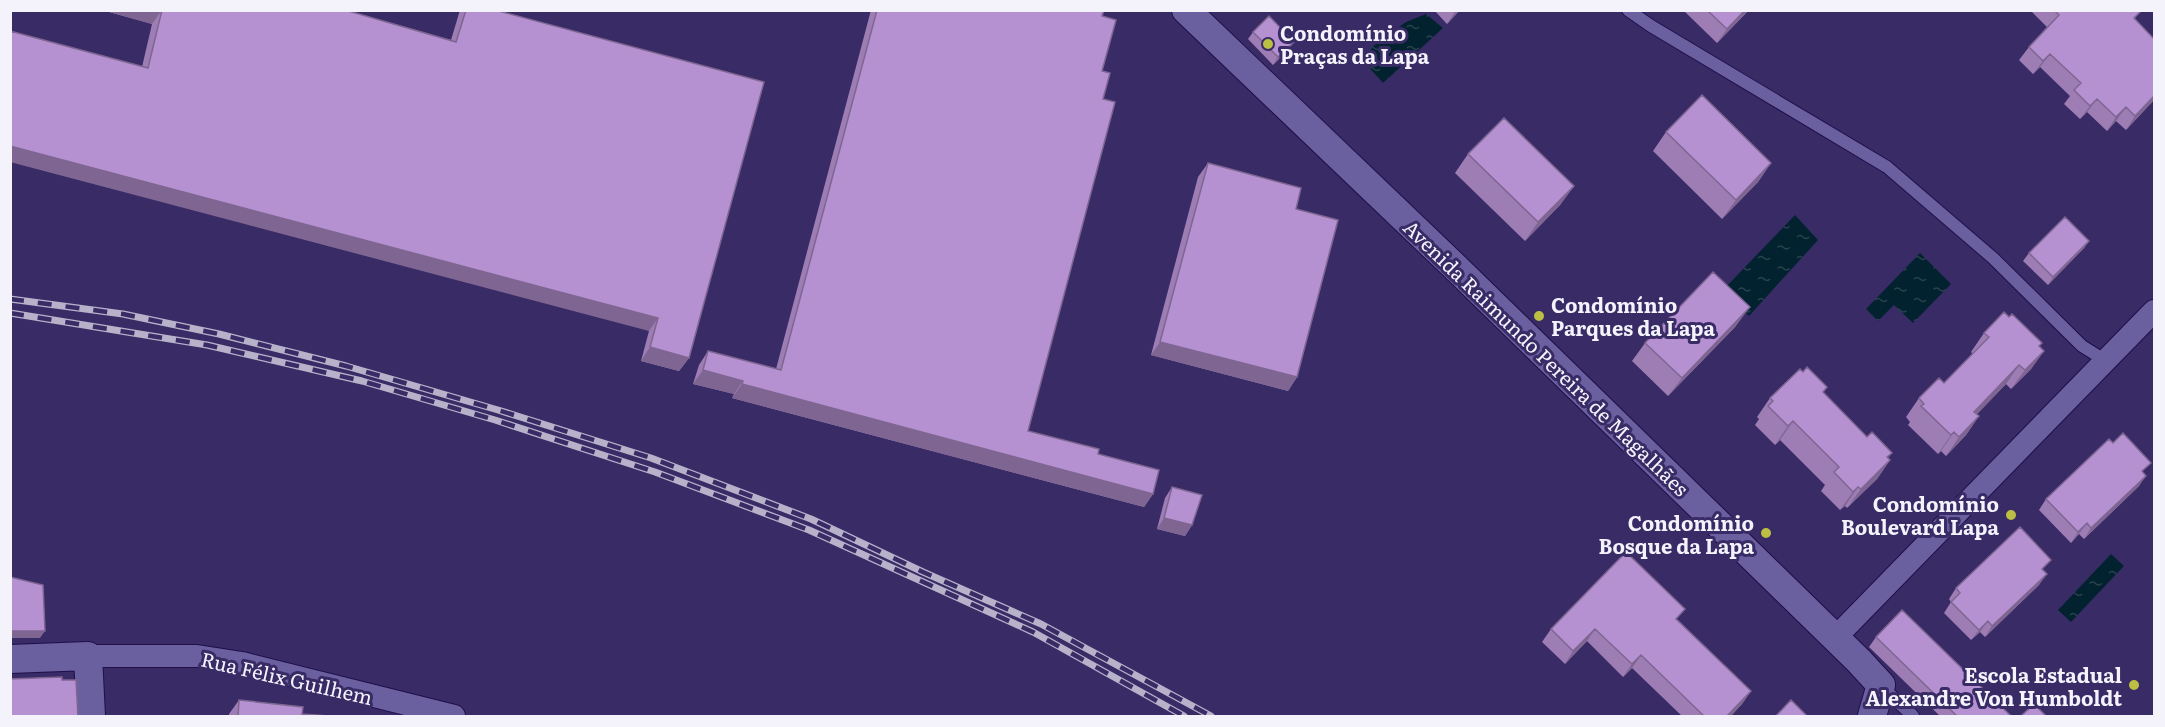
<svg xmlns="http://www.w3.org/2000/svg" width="2165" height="727" font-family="Literata,serif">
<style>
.water{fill:url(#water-ripples)}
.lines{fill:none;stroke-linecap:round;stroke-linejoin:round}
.service-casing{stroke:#210f49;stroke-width:14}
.minor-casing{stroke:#210f49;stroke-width:24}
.tertiary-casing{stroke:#210f49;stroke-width:30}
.service{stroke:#6a5f9f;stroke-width:12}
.minor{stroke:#6a5f9f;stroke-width:22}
.tertiary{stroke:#6a5f9f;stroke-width:28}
.rail-casing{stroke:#b7b2ca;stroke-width:7}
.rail{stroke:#382b66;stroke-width:4.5;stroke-dasharray:14;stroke-linecap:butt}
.wall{fill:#9d7db4}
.shaded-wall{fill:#7f6692}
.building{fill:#b691d1;stroke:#7f6692;stroke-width:1.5}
.poi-dot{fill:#bdbf43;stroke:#382b66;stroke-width:2}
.labels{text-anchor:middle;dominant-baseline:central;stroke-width:6;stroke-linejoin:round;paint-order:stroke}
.poi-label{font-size:20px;font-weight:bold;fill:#f4f3fb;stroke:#382b66;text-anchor:end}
.street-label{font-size:20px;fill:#f4f3fb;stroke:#382b66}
</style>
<defs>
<pattern id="water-ripples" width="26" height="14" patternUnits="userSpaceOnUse" patternTransform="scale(1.5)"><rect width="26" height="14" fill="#02222f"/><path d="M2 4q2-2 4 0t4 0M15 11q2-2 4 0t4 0" fill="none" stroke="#28434e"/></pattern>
</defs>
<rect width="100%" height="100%" fill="#382b66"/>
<path class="water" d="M1426,14l17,14 -60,55 -17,-19 6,-17 34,-25z
M1795,215l23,25 -69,76 -26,-26z
M1920,253l31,31 -38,39 -19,-18 -16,16 -12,-12z
M2111,554l13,12 -53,56 -13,-12z"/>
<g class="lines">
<g class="service-casing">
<path id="service" d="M1628,10l23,16 236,141 106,91 89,88 24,15
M1881,686l32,30"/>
</g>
<g class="minor-casing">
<path id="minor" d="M1835,638l319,-327
M88,656h109l45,7 212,53"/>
</g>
<g class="tertiary-casing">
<path id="tertiary" d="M1186,10l267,255 406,396 22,24 -9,31
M10,659l78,-3 3,60"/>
</g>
<use href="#service" class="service"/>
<use href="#minor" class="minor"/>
<use href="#tertiary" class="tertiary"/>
<g class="rail-casing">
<path id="rail" d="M10,299l113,15 96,20 127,32 152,44 153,48 160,61 112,53 118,52 170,92
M10,313l197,32 155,36 133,39 160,52 154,58 224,102 151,84"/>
</g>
<use href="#rail" class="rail"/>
</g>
<path class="wall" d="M102,10h243l106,30 9,-30h35l194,348 -10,13 -38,-10 8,-30 -507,-264 10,-43z
M871,10h233l-2,6 1,83 -75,332 70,23 55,40 -9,13 -412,-109 2,-4 -41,-10 6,-19 9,-14 68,18z
M1434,10h26l-13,14z
M1683,10h66l-32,33z
M2030,10h108l-3,9 19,81 -28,30 -10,-9 -9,10 -20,-19 -7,7 -16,-15 6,-8 -30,-29 -7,7 -14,-14 10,-13 18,-20z
M1253,32l36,17 -16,16 -25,-26z
M1666,132l105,31 -13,19 -36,37 -69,-68z
M1468,154l106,32 -14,19 -35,36 -70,-68z
M1208,163l88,46 1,168 -9,14 -137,-36 47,-178z
M2089,241l-5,7 -36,37 -25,-24 6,-8z
M1736,326l-68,70 -36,-35 13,-18z
M1984,333l55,13 5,5 -13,18 -20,20 -5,-5 -29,30 2,2 -13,19 -20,21 -5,-5 -3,3 -30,-29 2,-3 -4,-5 13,-19 25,-15 29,-29 -2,-2z
M1803,372l24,15 -4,6 67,67 -13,19 -30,29 -2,-2 -5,4 -19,-19 4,-6 -45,-45 -5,5 -20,-20 4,-6 -2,-2 13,-19z
M2144,473l-5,13 -55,53 -5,-5 -8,9 -32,-33 7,-11z
M1172,487l20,38 -7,11 -28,-7 8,-31z
M2044,571l-5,14 -54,52 -5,-5 -9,8 -27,-27 7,-11 -2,-3 7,-11z
M1678,620l73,71 -9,13 -12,13h-47l-51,-49 -9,9 -36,-36 -22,23 -23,-22 9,-13z
M1876,637l136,80h-71l-72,-70z
M239,700l63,14 40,3h-113v-3z"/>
<path class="shaded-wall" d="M102,10h60l-10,14z
M1456,10h4l-13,14z
M1745,10h4l-32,33 10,-14z
M1294,42l-5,7 -16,16 5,-8z
M2050,54l-10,13 -7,7 10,-13z
M2154,96v4l-28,30 9,-14z
M2097,99l-10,13 -7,7 10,-13z
M2126,107l-10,14 -9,10 9,-14z
M10,146l648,172 -9,13 -639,-169z
M1771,163l-13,19 -36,37 14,-19z
M1574,186l-14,19 -35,36 13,-19z
M2089,241l-5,7 -36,37 5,-8z
M1750,307l-14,19 -68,70 14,-18z
M1160,342l137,35 -9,14 -137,-36z
M650,347l39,11 -10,13 -38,-10z
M2044,351l-13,18 -20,20 14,-19z
M2019,365l-13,19 -45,47 13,-19z
M703,370l40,11 -9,13 -41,-10z
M742,384l411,110 -9,13 -412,-109z
M1979,416l-13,19 -20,21 13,-19z
M1793,421l-13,19 -5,5 13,-19z
M1954,432l-13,19 -3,3 13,-19z
M1892,453l-12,17 10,-10 -13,19 -30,29 14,-19z
M2146,476l-7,10 -55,53 7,-11z
M1858,487l-13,19 -5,4 13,-18z
M1164,518l28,7 -7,11 -28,-7z
M2087,523l-8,11 -8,9 7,-11z
M2047,574l-8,11 -54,52 7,-11z
M1988,621l-8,11 -9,8 8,-10z
M1595,629l-8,12 -22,23 8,-13z
M10,631h35l-5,7h-30z
M1641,655l-9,13 -9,9 9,-13z
M1751,691l-9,13 -12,13h-4z"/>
<path class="building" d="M162,10h183l111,32 10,-32h29l269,72 -75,276 -39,-11 8,-29 -648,-172v-115l138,37z
M877,10h227l-2,6 14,4 -14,51 8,2 -7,26 12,3 -87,329 71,18 -1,5 61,16 -6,24 -411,-110 1,-3 -40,-11 5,-19 73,19z
M1707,10h38l-18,19z
M2054,10h84l2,2 -6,6 20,21v57l-19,20 -9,-9 -10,10 -19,-18 -7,7 -16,-16 7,-7 -31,-29 -7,7 -14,-14 30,-32z
M1269,16l25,26 -16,15 -25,-25z
M1702,95l69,68 -35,37 -70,-68z
M1504,118l70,68 -36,36 -70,-68z
M1208,163l93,25 -5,21 42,11 -41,157 -137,-35z
M2065,217l24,24 -36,36 -24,-24z
M1713,272l37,35 -68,71 -37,-35z
M2004,312l5,5 3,-3 30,29 -3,3 5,5 -19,19 -6,-5 -45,47 5,4 -20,21 -5,-5 -3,3 -30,-29 3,-2 -5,-6 20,-20 5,5 45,-46 -5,-4z
M1807,367l20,20 -4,5 44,45 5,-5 20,21 -5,4 3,3 -29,29 -3,-2 -5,5 -19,-20 5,-5 -46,-46 -5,5 -20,-20 5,-5 -3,-3 30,-29 3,3z
M2123,433l28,30 -9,8 4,5 -55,52 -4,-5 -9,9 -32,-33 63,-60 4,4z
M1172,487l30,8 -10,30 -28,-7z
M2020,527l31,33 -9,9 5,5 -55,52 -4,-5 -9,9 -28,-28 9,-9 -4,-5z
M1626,552l59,57 -9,10 75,72 -25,26h-21l-64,-62 -9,9 -37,-35 -22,22 -22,-22z
M10,577l33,8 2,46h-35z
M1902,610l110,107h-54l-82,-80z
M62,677v3h14l2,37h-68v-38z
M239,700l64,7 -1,7 40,3h-104z
M1791,700l17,17h-33z
M2034,704l13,13h-27z"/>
<g class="poi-dot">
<circle cx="1268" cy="44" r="6"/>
<circle cx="1539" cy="316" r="6"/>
<circle cx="2011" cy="515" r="6"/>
<circle cx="1766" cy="533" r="6"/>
<circle cx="2134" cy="685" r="6"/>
</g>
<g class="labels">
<g class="poi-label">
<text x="1280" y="32" text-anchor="start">Condomínio<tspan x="1280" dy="23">Praças da Lapa</tspan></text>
<text x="1551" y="304" text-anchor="start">Condomínio<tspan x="1551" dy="23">Parques da Lapa</tspan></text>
<text x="1999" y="503">Condomínio<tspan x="1999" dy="23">Boulevard Lapa</tspan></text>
<text x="1754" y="522">Condomínio<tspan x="1754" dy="23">Bosque da Lapa</tspan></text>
<text x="2122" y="674">Escola Estadual<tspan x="2122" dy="23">Alexandre Von Humboldt</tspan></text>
</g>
<g class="street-label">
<text transform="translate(1547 357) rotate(44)">Avenida Raimundo Pereira de Magalhães</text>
<text transform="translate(287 677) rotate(13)">Rua Félix Guilhem</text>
</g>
</g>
<rect width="2165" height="727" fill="none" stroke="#f4f3fb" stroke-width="24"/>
</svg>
